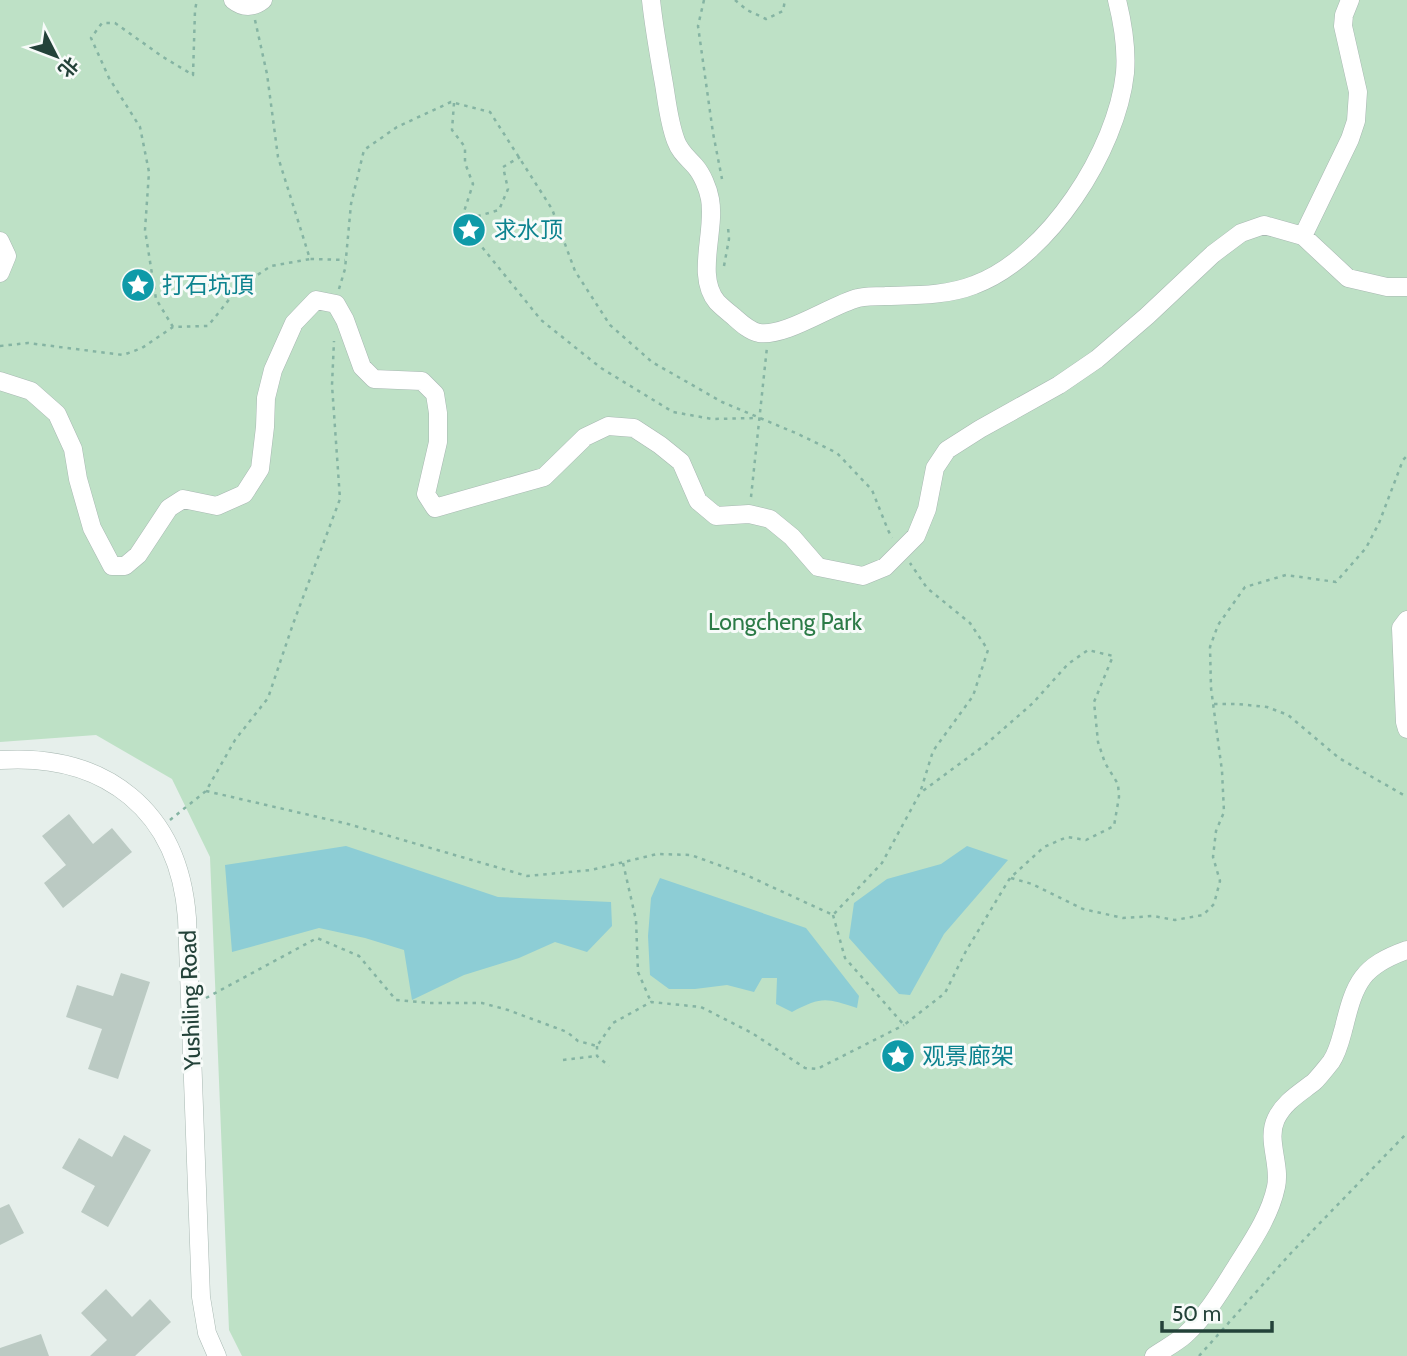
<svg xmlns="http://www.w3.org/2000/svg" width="1407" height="1356" font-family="Cabin,'Noto Sans SC',sans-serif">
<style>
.green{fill:#bee1c6}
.water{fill:#8dcdd5}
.building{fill:#bbcac3}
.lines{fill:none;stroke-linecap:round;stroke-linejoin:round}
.minor-casing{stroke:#a8b8b2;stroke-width:19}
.path{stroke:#85b4a3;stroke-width:2.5;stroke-dasharray:3.5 5;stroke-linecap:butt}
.minor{stroke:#fff;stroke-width:18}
.labels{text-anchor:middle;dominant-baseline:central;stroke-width:6;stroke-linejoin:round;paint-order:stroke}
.culture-label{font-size:23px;fill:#0d838f;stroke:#f7fbf9;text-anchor:start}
.park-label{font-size:23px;fill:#2c7b47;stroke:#f7fbf9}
.street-label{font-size:23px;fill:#234239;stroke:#f7fbf9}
</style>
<rect width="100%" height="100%" fill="#e6efeb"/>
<path class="green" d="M0,0h1407v1356h-1165l-13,-26 -19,-473 -38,-78 -76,-44 -96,7z"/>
<path class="water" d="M346,846l152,51 113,5 1,24 -25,26 -32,-10 -36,16 -55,17 -52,25 -8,-50 -39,-12 -46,-10 -87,24 -7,-87z
M967,846l41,14 -64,74 -34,61 -11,-1 -50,-56 5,-35 33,-24 54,-15z
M660,878l146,50 53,68 -2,12c-31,-10 -35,-12 -65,4l-16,-8 1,-26h-15l-8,14 -27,-7 -32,4h-26l-19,-14 -2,-39 3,-38z"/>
<path class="building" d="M69,814l24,30 19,-16 20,24 -69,56 -19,-25 22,-18 -24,-29z
M121,973l29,9 -32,97 -30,-10 14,-40 -36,-12 11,-32 36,11z
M124,1135l27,15 -43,77 -27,-15 14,-26 -33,-18 17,-30 33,19z
M9,1204l15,29 -24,12v-37z
M106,1289l26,28 18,-18 21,23 -36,34h-45l17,-16 -26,-27z
M41,1334l8,22h-49v-8z"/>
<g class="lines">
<g class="minor-casing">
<path id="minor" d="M233,0c10,8 20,8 30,0
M651,0c3,28 8,56 13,84 3,18 5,39 12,57 4,11 11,16 19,25 7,8 13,22 15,33 6,32 -15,77 7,103 5,5 11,10 16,14 8,7 16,15 26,17 27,4 72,-28 99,-35 9,-2 18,-2 27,-2 29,-1 61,0 89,-11 74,-27 143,-135 151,-212 2,-24 -2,-49 -8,-73
M1303,236l47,-97 6,-18 2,-29 -15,-66 1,-11 6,-15
M0,241l7,15 -7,17
M0,381l31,10 26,23 16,35 5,30 14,49 20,38h13l13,-11 31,-47 14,-9 34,7 27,-12 16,-25 5,-42 1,-29 7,-28 21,-47 22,-23 20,4 9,16 17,47 12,12 48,2 13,13 3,19v29l-12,52 9,14 109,-31 41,-40 23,-11 26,2 26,17 21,17 17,39 18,15 33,-2 21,5 22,18 26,30 45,9 22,-9 31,-31 11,-27 8,-41 12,-18 33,-21 79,-44 38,-26 50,-43 66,-62 28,-21 23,-8 39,11 45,42 39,9h20
M1407,620l-6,8 4,94 2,7
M0,760c106,-7 179,51 187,158l14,379 6,36 10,23
M1154,1356c10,-7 22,-13 31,-21 21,-19 36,-44 51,-68 15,-24 34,-51 40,-80 5,-23 -10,-47 0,-68 8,-17 24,-26 38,-37 6,-6 12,-14 17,-20 7,-10 10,-24 13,-35 11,-45 18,-61 63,-77"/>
</g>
<path class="path" d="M704,0l-6,26 15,107 9,46
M735,0l12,10 19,9 17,-8 2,-11
M255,20l12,54 11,83 32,102 35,1
M454,103l-2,27 13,17v16l8,21 -12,37
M461,221l80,99 60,48 72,44 39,7 44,-1
M461,221l38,-11 9,-21 -5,-22 17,-10
M724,266l5,-27 -1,-12
M339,289l6,-20 6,-65 13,-54 33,-23 54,-25 39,10 62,97 23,62 35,54 42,37 70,40 76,32 39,19 35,37 16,40 4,8
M173,327l-17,-28 -11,-69 4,-58 -9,-45 -31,-49 -18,-40 11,-15h13l48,34 30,18 2,-65 2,-10
M0,346l28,-3 95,12 19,-7 31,-21 35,-1 31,-39 32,-21 39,-7
M751,497l16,-150
M1214,704h24l29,3 21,8 51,43 68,39
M206,791l142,33 179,52 64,-6 66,-16 34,1 55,20 87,40 49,-52 38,-70 13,-42 40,-55 15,-46 -18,-27 -43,-35 -17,-25
M170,820l36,-29 29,-51 33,-42 25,-74 47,-125 -8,-114 2,-44
M623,863l13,57 2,52 13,30
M1011,878l21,6 51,25 40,9 30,-2 22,4 28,-5 11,-11 6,-23 -7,-24 3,-26 8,-19 -2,-41 -11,-83 -1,-41 8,-22 27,-38 41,-12 50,7 30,-34 13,-25 24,-63 4,-4
M833,915l12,43 59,67 41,-32 21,-42 44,-73 34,-31 23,-10 19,3 28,-14 5,-29 -1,-13 -13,-21 -7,-21 -4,-40 19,-46 -25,-6 -20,14 -35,39 -48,42 -65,48
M206,998l111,-60 42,18 37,44 34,3h52l26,7 59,22 11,9 19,5 16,-23 38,-21 50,5 51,26 53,35 12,1 87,-44
M597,1046v10l12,10
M563,1060l34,-4
M1199,1356l92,-103 116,-120"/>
<use href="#minor" class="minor"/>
</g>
<defs>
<g id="sight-disc" transform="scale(1.75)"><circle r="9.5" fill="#0f9aa8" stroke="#f7fbf9"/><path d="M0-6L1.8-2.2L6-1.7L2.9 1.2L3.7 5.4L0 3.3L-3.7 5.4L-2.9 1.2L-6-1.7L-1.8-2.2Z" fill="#fff"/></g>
</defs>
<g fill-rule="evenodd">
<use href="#sight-disc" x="469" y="230"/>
<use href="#sight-disc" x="138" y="285"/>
<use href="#sight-disc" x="898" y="1056"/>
</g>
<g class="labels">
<g class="culture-label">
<text x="494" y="230">求水顶</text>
<text x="162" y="285">打石坑頂</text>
<text x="922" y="1056">观景廊架</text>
</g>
<g class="park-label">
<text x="785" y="622">Longcheng Park</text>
</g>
<g class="street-label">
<text transform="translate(190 1000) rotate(-92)">Yushiling Road</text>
</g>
</g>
<g transform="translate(56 56) rotate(132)" stroke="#f7fbf9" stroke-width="5" paint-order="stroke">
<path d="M0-5L12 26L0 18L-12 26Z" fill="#234239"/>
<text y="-10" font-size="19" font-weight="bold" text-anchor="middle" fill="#234239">北</text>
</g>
<path d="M1162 1321v10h110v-10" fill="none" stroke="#234239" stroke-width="3.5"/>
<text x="1172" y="1321" font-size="21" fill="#234239" stroke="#f7fbf9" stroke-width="5" paint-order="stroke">50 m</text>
</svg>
